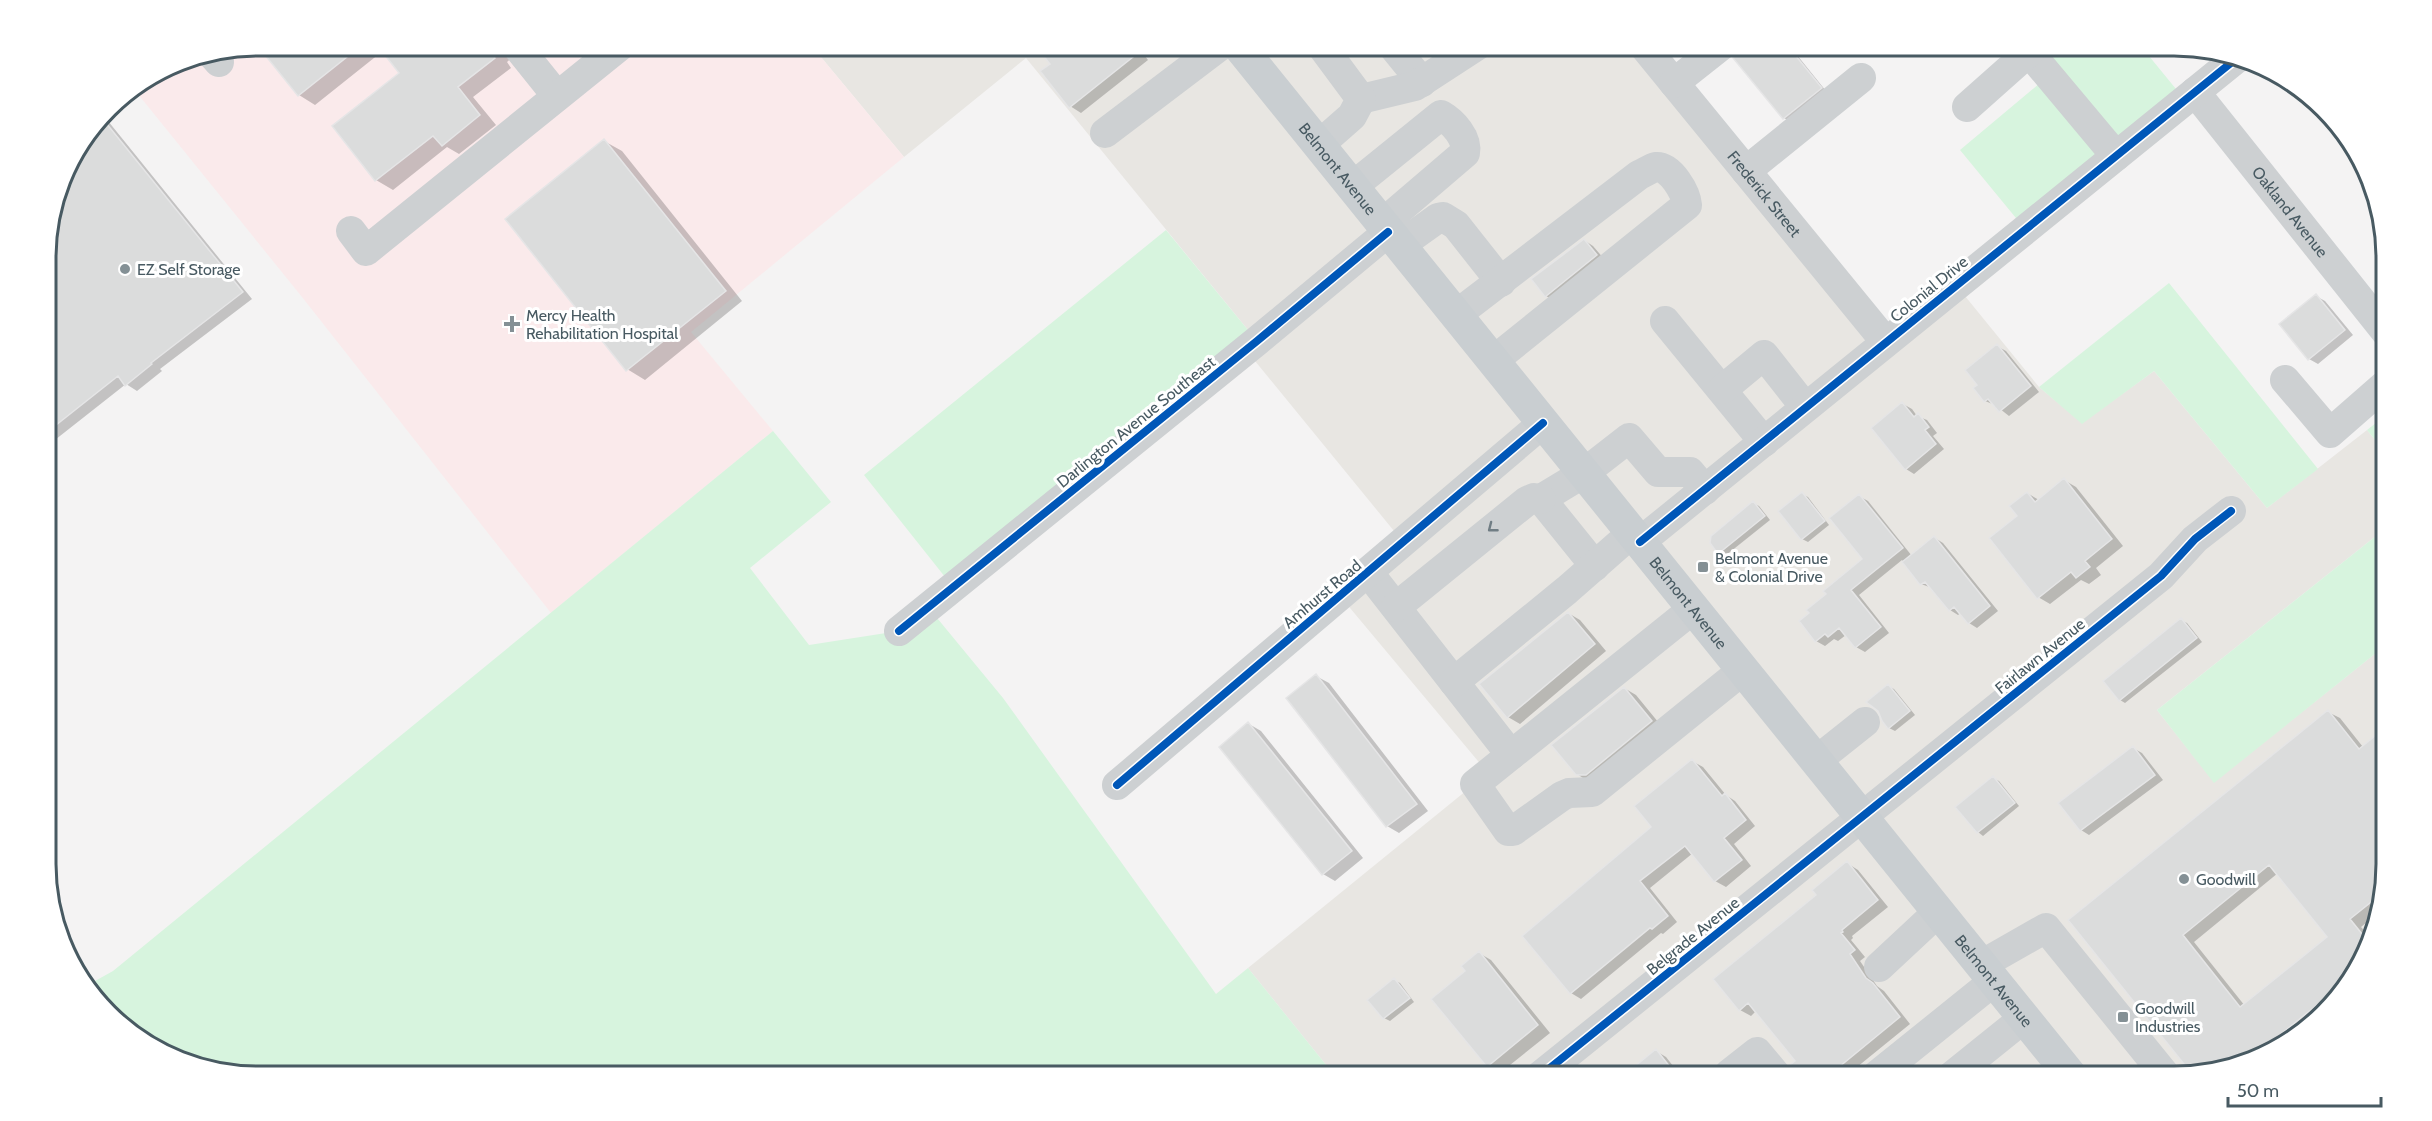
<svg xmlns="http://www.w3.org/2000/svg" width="2432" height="1121" font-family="Cabin,sans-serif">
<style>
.commercial{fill:#e8e6e2}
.medical{fill:#faeaeb}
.green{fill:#d7f4de}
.shadow{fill:#0003;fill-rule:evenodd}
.building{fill:#dbdcdc;stroke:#e5e5e6;stroke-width:1.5;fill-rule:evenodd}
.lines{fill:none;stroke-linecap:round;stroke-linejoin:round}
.minor{stroke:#cdd0d2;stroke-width:30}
.major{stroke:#c9ced1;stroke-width:33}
.cycleway-casing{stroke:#fff;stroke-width:11}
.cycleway{stroke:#0057b8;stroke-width:8}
.oneway{stroke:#707d84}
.poi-dot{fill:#849095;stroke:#fff;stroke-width:2}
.labels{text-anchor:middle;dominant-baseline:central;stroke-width:6;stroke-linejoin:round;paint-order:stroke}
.street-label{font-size:16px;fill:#485a62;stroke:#fff}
.poi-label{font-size:16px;fill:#485a62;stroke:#fff;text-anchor:start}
.rim{fill:none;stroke:#485a62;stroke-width:3}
</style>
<rect width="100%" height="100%" fill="#f4f3f3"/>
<path class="commercial" d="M811,45h832l242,296 71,-56 83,102 43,36 72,-52 113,137 100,-78 19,23v75l-229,182 57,72 172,-137 1,219 -16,81 -37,58 -41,37 -105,36h-853l-87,-108 240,-195 -148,-177 63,-54 -157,-192 11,-9 -231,-283 -122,99z"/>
<path class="medical" d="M258,45h553l93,112 -213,175 82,99 -222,182 -249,-316 -169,-209 43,-27z"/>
<path class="green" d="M2040,45h100l45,55 -160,129 -65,-79 98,-82z
M1166,230l91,111 -304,246 -89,-112z
M2169,283l149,186 -51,39 -113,-137 -72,53 -43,-37z
M2386,415v38l-19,-23z
M773,431l58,71 -81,66 59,77 90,-14 29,-24 75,91 213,296 32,-26 87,108h-1077l-82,-16 -87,-67 -3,-7 27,-15z
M2386,528v117l-172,138 -57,-73z"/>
<path class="shadow" d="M259,45h260l-3,9 -9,8 4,6 -38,29 23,28 -37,29 -12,-7 -54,43 -17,-10 -42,-53 68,-54 -18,-23 -69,55 -16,-10z
M1037,45h100l11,15 -67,53 -11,-7 -18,-42z
M1743,45h46l37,46 -37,30 -5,-3z
M104,116l148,183 -92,70 2,2 -25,20 -11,-7 -80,63 -1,-204 22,-80z
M604,141l18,10 120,150 -97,79 -18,-11z
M1584,240l9,6 12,14 -50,41 -9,-5z
M2316,296l9,5 28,34 -35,29 -9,-5z
M1997,346l9,5 33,41 -30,24 -14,-11 -10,-4z
M1903,404l9,5 5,7 10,4 10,13 -4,3 11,13 -30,25 -8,-5z
M2064,480l12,7 47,59 -27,22 5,7 -12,9 -8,-4 -31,24 -12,-7 -19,-81 8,-23 12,7z
M1802,494l6,3 21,28 -21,17 -6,-3z
M1859,496l9,5 44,55 23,-18 8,5 55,68 -21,17 -8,-5 -8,-10 -3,2 -8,-5 -18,-22 -11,-4 -19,-24 -43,35 30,38 -24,19 -9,-5 -10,-12 -8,6 -4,-2 -9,7 -9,-5 12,-47 36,-35z
M1753,503l6,3 11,14 -45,36 -6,-3z
M1568,613l12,7 26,31 -86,73 -12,-7z
M2181,620l6,3 15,19 -77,61 -5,-3z
M1316,676l13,7 99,128 -29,22 -12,-7z
M1888,686l6,3 21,26 -20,16 -6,-3z
M1624,688l12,7 27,33 -74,54 -12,-8z
M2328,712l12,6 23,29 24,117 -10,50 -16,13 11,12 -1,6 -37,58 -41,37 -99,34 -124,-154zM2278,873l51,64 -84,69 -51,-64z
M1249,724l12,7 102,127 -28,23 -12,-7z
M2133,748l9,5 21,27 -74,55 -8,-5z
M1692,761l11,6 23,28 9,6 20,25 -21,18 17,22 -25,21 -11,-6 -22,-28 -43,35 27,34 -14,12 -2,-1 -80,66 -10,-6 82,-166z
M1993,778l6,3 20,25 -36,30 -5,-4z
M1847,863l11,7 30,37 -36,29 1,2 -2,2 14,17 -5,4 17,25 7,5 26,33 -64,52h-52l3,-15 -41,-50 -5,5 -11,-6 78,-115z
M1479,953l12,7 59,73 -50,40 -12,-7 -21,-95z
M1394,980l6,3 14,19 -24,19 -6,-3z
M1656,1051l10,6 15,19h-56z
M1711,1066l10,5 2,5h-24z"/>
<path class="building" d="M257,45h105l-64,51z
M377,45h109l9,13 -37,29 22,28 -38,31 -9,-10 -58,45 -43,-55 67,-53z
M1035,45h113l-79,63 -29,-37 10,-7z
M1741,45h46l35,43 -39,31 -50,-61z
M102,118l141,174 -92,71 1,1 -27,22 -7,-10 -72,57 -1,-190 22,-80z
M604,139l122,152 -100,80 -121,-152z
M1584,239l13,16 -52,42 -14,-18z
M2316,294l29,36 -37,30 -29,-36z
M1997,344l34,42 -32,26 -11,-13 -4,3 -11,-14 4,-3 -12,-15z
M1902,402l12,15 4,-4 11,14 -4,3 11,14 -31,26 -34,-42z
M2064,478l48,61 -27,22 5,6 -14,11 -5,-6 -34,27 -48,-61 28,-22 -8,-10 18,-14 8,10z
M1802,492l23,29 -24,19 -23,-29z
M1859,494l44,54 -52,42 30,37 -26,21 -16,-20 -11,9 -3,-3 -10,8 -16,-21 10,-8 -3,-3 20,-16 -3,-3 39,-32 -33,-41z
M1753,501l12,15 -47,38 -8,-11 1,-7z
M1934,536l56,70 -22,18 -14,-17 -5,4 -24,-29 -5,3 -18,-23z
M1568,612l27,32 -88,74 -28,-34z
M2181,618l16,20 -78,63 -16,-20z
M1316,674l101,130 -31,23 -100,-129z
M1888,684l22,27 -22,18 -6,-8 -4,-10 -12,-9z
M1624,687l28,34 -66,54h-10l-25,-30z
M2328,710l31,39 28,-23v138l-6,30 -31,25 21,26 -33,52 -16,14 -5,-6 -57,46 -68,23 -124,-154zM2269,865l58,72 -87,70 -57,-72z
M1248,722l104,129 -30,24 -103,-128z
M2133,746l22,29 -75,56 -22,-28z
M1692,759l30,37 3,-3 21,27 -22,18 18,22 -28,22 -29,-36 -45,35 28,35 -16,13 -2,-1 -80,66 -48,-58 129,-109 -17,-21z
M1993,776l22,27 -38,30 -22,-26z
M1847,861l31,39 -36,30 1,2 -2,1 14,17 -5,4 16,24 7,5 27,34 -72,59h-34l-4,-11 5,-4 -47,-58 -9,8 -26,-32 103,-84 -4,-5z
M1479,951l59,74 -51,42 -56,-68 34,-28 -4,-5z
M1394,978l16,20 -27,21 -16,-19z
M1656,1049l21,27h-54z"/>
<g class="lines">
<g class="minor">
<path d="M516,45l41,51"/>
<path d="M1392,45l30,37"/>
<path id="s1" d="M1643,45l242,296"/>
<path d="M2023,45l93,111"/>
<path d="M212,54l7,8"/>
<path d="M1674,83l48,-38"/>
<path id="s2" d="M2195,92l191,240"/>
<path d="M1361,99l54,-13 63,-41"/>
<path d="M1967,107l62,-55"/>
<path d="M1105,133l116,-88"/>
<path d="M1319,145l33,-29 9,-17 -40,-54"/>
<path d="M1746,171l115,-93"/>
<path d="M1352,187l89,-72c12,7 27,23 24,38l-83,71"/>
<path d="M351,231l15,20 255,-206"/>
<path d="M1399,246l39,-28 5,-1 13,8 45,57"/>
<path d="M1456,315l183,-140c5,-2 12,-7 17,-8 15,-1 30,26 31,38l-194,156"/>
<path d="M1665,321l99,121"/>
<path d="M2285,380l45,53 56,-49"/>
<path d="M1723,389l41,-34 41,52"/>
<path d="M1640,542l597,-484"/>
<path d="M1595,566l-54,-67 43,-26 45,-35 29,34h32l15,18"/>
<path d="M1368,572l143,183"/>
<path d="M1396,607l131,-106 7,-3 7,1"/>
<path d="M1693,609l-218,175 33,47h5l49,-35 7,-3 23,-1 151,-122"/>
<path d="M899,631l358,-290 131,-109"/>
<path d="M1454,682l113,-92 65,-57"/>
<path d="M1816,761l49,-39"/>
<path d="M1117,785l426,-362"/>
<path d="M1981,965l65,-37 120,148"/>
<path d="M1879,967l59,-55"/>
<path d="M1729,1074l28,-22 20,24"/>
<path d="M1540,1076l621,-500 34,-37 36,-28"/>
<path d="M1876,1076l118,-95"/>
<path d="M1952,1076l72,-58"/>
</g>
<path class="major" id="s3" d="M1238,45l833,1031"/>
<g class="cycleway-casing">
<path id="cycleway" d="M1640,542l597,-484
M899,631l358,-290 131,-109
M1117,785l426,-362
M1540,1076l621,-500 34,-37 36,-28"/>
</g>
<use href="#cycleway" class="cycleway"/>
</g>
<defs><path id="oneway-chevron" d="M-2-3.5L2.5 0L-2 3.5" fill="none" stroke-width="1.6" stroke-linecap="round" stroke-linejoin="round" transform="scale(1.5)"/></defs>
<use class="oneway" href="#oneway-chevron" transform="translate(1492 528) rotate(142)"/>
<g class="poi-dot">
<circle cx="125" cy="269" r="6"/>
<path d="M509 315h6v6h6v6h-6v6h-6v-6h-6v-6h6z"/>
<rect x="1697" y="561" width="12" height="12" rx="3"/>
<circle cx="2184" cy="879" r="6"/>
<rect x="2117" y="1011" width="12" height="12" rx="3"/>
</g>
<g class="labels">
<g class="street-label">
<text stroke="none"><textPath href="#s3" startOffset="159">Belmont Avenue</textPath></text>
<text stroke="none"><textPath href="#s1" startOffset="192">Frederick Street</textPath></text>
<text stroke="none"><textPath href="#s2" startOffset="153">Oakland Avenue</textPath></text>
<text transform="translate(1929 289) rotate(-39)">Colonial Drive</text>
<text transform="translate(1136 422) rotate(-39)">Darlington Avenue Southeast</text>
<text transform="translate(1322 594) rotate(-40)">Amhurst Road</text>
<text stroke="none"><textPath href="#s3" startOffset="717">Belmont Avenue</textPath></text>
<text transform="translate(2040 656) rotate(-39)">Fairlawn Avenue</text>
<text transform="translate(1693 936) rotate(-39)">Belgrade Avenue</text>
<text stroke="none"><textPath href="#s3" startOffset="1203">Belmont Avenue</textPath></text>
</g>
<g class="poi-label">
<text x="137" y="269">EZ Self Storage</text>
<text x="526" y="315">Mercy Health<tspan x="526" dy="18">Rehabilitation Hospital</tspan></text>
<text x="1715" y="558">Belmont Avenue<tspan x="1715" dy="18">&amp; Colonial Drive</tspan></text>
<text x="2196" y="879">Goodwill</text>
<text x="2135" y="1008">Goodwill<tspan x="2135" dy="18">Industries</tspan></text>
</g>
</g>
<path d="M0 0H2432V1121H0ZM258 56H2174A202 202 0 0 1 2376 258V864A202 202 0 0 1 2174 1066H258A202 202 0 0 1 56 864V258A202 202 0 0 1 258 56Z" fill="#fff" fill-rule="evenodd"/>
<path class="rim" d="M258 56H2174A202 202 0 0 1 2376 258V864A202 202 0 0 1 2174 1066H258A202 202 0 0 1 56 864V258A202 202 0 0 1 258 56Z"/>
<path d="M2228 1097v9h153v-9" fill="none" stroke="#485a62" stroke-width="3"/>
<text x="2237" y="1097" font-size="18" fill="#485a62" stroke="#ffffff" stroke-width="4.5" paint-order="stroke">50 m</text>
</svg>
